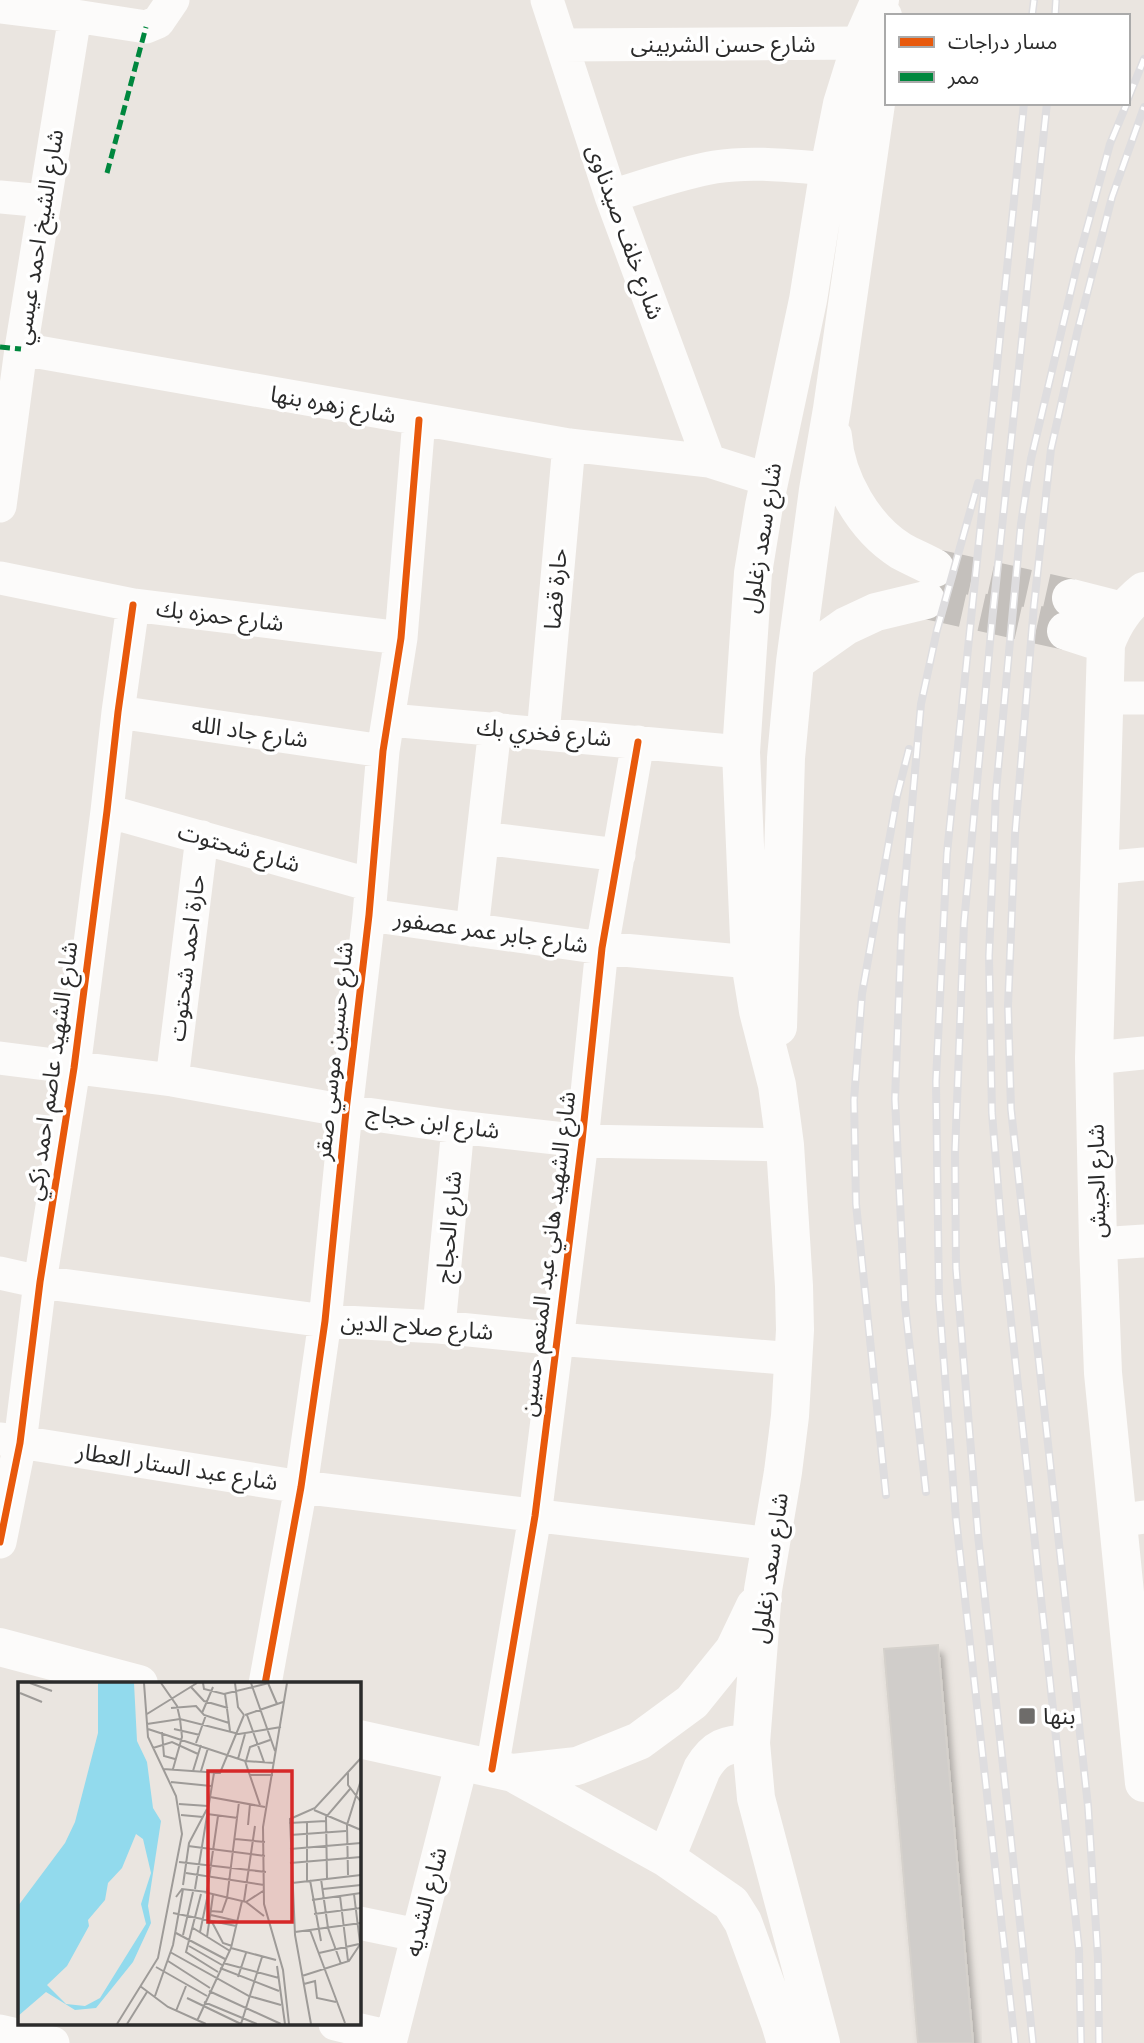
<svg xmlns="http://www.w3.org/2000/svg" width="1144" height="2043" font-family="Roboto,'Noto Sans Arabic',sans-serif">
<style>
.building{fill:#d0cdca;stroke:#d5d1cc;stroke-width:2;filter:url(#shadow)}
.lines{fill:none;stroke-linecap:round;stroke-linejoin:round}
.secondary-tunnel{stroke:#c4c0bc;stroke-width:38;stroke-dasharray:38 19;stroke-linecap:butt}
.street{stroke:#fcfbfa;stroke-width:33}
.secondary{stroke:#fcfbfa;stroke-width:38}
.rail-casing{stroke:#dedddf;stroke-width:8}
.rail{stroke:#fff;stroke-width:5;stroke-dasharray:16;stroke-linecap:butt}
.quiet{stroke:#00873e;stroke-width:5;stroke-dasharray:10 5;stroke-linecap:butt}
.cycleway-casing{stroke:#fff;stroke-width:11}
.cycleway{stroke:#e8590c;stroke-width:7}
.poi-dot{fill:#6e6c6a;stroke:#fff;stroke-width:2.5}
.labels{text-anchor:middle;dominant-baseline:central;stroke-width:7;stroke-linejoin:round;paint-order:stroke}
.street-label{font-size:23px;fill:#2b2b2b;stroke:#fff}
.poi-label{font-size:23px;fill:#2b2b2b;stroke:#fff;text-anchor:start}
.inset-road{fill:none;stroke:#9e9b98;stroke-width:2}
.view{fill:#d62828;fill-opacity:0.15;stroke:#d62828;stroke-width:3.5}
.inset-edge{fill:none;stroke:#2b2b2b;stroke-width:3.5}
</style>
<defs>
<filter id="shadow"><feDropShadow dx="4.5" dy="8" stdDeviation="3.5" flood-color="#0004"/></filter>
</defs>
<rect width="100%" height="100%" fill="#eae5e0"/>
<path class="building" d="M938,1645l35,398h-55l-34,-394z"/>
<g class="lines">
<path class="secondary-tunnel" d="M935,568l136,30
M926,600l140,31"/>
<path class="street" d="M547,0l64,196 98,265
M0,7l75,9 71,11 12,-5 15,-22
M562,45l299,-2 23,5
M611,196c34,-10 69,-23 104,-29 38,-6 76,-1 114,2
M0,197l45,4
M21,349l548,96 140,16 60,19
M0,506l21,-157 54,-333
M0,578l133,27 268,33
M1105,698h39
M118,712l265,39
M390,720l351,32
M543,734l26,-289
M107,811l264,74
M483,838l136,17
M1101,868l43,-4
M369,915l233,33 148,14h24
M472,930l23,-202
M0,1058l172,22 174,31 112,16 124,14 203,4
M1094,1058l50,-5
M172,1080l30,-243
M1098,1244l46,-3
M0,1273l40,9 285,39 114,6 119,12 236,20
M439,1327l19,-200
M1,1439l300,48 471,57
M1117,1521l27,-4
M0,1542l20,-99 20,-161 34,-214 33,-257 11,-99 15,-107
M265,1684l36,-197 24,-166 21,-210 23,-196 14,-164 18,-113 18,-218
M492,1769l43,-253 47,-375 20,-193 36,-206
M359,1923l58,12
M335,2024l56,13
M0,2031l53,12
M390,2043l72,-281"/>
<path class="secondary" d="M833,436c3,43 31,92 68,115 11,6 23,11 34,17
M1144,591c-19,15 -30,31 -38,53l-12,414 4,186 5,129 41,410
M1071,598l51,13
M1066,631l40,13
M795,662l51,-36 30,-14 50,-12
M778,1027l8,-269 9,-96 23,-172 14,-81 52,-361 -1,-32
M0,1647l139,37
M359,1739l154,34 64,-7 62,-25 53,-39 42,-52 21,-44
M513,1773l153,85 65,45 12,19 37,101 6,20
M666,1858l36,-89c13,-22 24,-25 49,-26
M821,2043l-65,-245 -5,-55 12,-153 20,-118 7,-56 5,-86 -1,-44 -9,-141 -8,-60 -19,-74 -8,-49 -9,-210 12,-179 11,-67 44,-206 21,-131 13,-65 19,-61 19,-43"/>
<g class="rail-casing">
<path id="rail" d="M1032,16l2,-16
M1055,16l1,-16
M1128,99l16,-40
M926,1492l-21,-187 -10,-206 7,-182 19,-213 16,-74 41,-147
M886,1495l-30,-291 -2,-104 8,-106 35,-198 12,-47
M1015,2043l-59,-524 -17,-220 -3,-218 11,-228 77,-750
M1033,2043l-55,-508 -22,-267 -1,-115 9,-230 28,-302 55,-518
M1081,2043l-2,-93 -76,-703 -11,-134 -3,-157 7,-165 25,-267 10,-65 48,-202 31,-113 17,-41
M1099,2043l-1,-85 -10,-152 -77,-697 -3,-103 7,-171 19,-230 17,-156 27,-120 34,-132 32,-90"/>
</g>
<use href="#rail" class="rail"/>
<path class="quiet" d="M107,173l39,-146
M0,347l21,2"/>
<g class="cycleway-casing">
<path id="cycleway" d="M0,1542l20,-99 20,-161 34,-214 33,-257 11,-99 15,-107
M265,1684l36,-197 24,-166 21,-210 23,-196 14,-164 18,-113 18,-218
M492,1769l43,-253 47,-375 20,-193 36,-206"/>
</g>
<use href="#cycleway" class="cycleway"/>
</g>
<rect class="poi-dot" x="1018" y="1707" width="18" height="18" rx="3.5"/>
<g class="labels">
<g class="street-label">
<text x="723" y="44">شارع حسن الشربينى</text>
<text transform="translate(625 232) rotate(70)">شارع خلف صيدناوى</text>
<text transform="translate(39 237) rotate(-81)">شارع الشيخ احمد عيسي</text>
<text transform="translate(333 405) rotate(10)">شارع زهره بنها</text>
<text transform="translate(762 538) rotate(-81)">شارع سعد زغلول</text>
<text transform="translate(556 589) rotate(-85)">حارة قضا</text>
<text transform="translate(220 616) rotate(7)">شارع حمزه بك</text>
<text transform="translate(250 732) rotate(8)">شارع جاد الله</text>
<text transform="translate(544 733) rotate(5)">شارع فخري بك</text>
<text transform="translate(239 848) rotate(16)">شارع شحتوت</text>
<text transform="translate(491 932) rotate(8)">شارع جابر عمر عصفور</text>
<text transform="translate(187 958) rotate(-83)">حارة احمد شحتوت</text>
<text transform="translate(334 1051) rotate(-84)">شارع حسين موسي صقر</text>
<text transform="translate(52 1071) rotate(-82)">شارع الشهيد عاصم احمد زكي</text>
<text transform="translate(433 1122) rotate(8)">شارع ابن حجاج</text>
<text transform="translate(1097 1181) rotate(-91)">شارع الجيش</text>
<text transform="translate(449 1227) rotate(-85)">شارع الحجاج</text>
<text transform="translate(548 1254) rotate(-83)">شارع الشهيد هاني عبد المنعم حسين</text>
<text transform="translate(417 1327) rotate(4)">شارع صلاح الدين</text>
<text transform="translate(177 1467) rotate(9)">شارع عبد الستار العطار</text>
<text transform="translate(770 1568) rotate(-82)">شارع سعد زغلول</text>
<text transform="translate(426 1902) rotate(-76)">شارع الشديه</text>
</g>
<g class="poi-label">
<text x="1043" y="1716">بنها</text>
</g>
</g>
<g transform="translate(18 1682)">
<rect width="343" height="343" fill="#eae5e0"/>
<path d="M80,1h36l3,58 10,21 6,46 8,13 -13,85 3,17 -18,39 -37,46 -21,2 -29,-18 -28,24v-110l47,-63 10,-21 23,-89zM118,152l7,5 8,34 -10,31 5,20 -46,74 -15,8 -19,-2 -19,-19 20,-19 22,-40 -1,-6 17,-20 3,-17 14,-15z" fill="#92daed" fill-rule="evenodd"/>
<path class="inset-road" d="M12,1l22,8M143,1l16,23 3,13 2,18 -9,32M185,1l1,6 20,5 45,-11M217,1l3,24 6,8M233,1l24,68M250,1l9,21M269,1l-24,144 1,77 19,66 6,54M173,5l13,14 24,7M2,11l22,9M207,12l5,37M153,26l25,-2 8,9 25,8M184,31l11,-26M129,32l50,-31M227,33l38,-13M229,33l17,47M129,42l33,-5 59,15 42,-7M130,47l97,32 29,2M156,47l26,6M144,50l2,24 11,3M178,61l10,-28M135,66l19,-6 26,12M220,77l7,-25M227,79l15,44M228,79l4,-14 20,-7M145,87l57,4 24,-58M175,89l8,-26M183,89l7,-23M330,91v12l13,17M232,93h23M153,100l40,4M192,115l55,10M161,122l29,2M296,128l47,20M189,132l31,4M163,133l22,2M271,141l37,-2M230,143l2,-21M272,153l56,-4M217,157l30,3M170,164l77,10M272,167l71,-6M161,180l87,10M272,181l71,-6M168,191l78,12M330,193l-1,-50 14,-45M309,196l-1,-61 24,-28M303,197l7,49 13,36M292,198l11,61M289,199v-58M274,201l69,-8M165,203l6,-42 18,-34M177,207l19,-116M305,207l38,-4M186,210l42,10 17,-11M189,210l11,-76M183,212l-15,58 32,20M336,212l6,49M322,214l8,65M158,215l6,-8 25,3M294,218l49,-7M226,219l11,-75M228,220l18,14M193,229l11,1 5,-14 12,-96M155,231l63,13M296,232l47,-6M193,233l26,6M194,240l11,21 9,3M175,246l37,23M292,248l35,93M182,250l8,-38M277,250l66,-9M158,251l49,26M165,253l10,-43M189,255l6,-42M171,264l33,19M213,266l45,12M152,270l79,44 32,9M301,271l40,-9M150,279l42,27M205,281l56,15M259,284l8,58M138,285l51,29M202,286l59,23M284,294l47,-15 12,-18M220,295l8,-24M286,302l11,-3 2,17 19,4M122,304l28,21 38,17M191,309l72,33M137,314l18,-51 10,-56M169,316l54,26M186,320l53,22M158,329l10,-25M179,339l34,-73 11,-47M99,342l41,-66 24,-124 -6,-38 -28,-59 -4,-54M109,342l20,-32M223,342l21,-67M293,342l-16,-89 -5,-116 25,-11 46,-50"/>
<path class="view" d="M190,89h84v151h-84z"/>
<rect width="343" height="343" class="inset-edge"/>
</g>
<rect x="885" y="14" width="245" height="91" fill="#ffffff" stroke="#aaaaaa" stroke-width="2"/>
<rect x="899" y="37" width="35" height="10" fill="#e8590c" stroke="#aaaaaa" stroke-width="2"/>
<text x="948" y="49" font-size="21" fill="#2b2b2b">مسار دراجات</text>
<rect x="899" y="72" width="35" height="10" fill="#00873e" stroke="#aaaaaa" stroke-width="2"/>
<text x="948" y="84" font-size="21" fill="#2b2b2b">ممر</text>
</svg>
